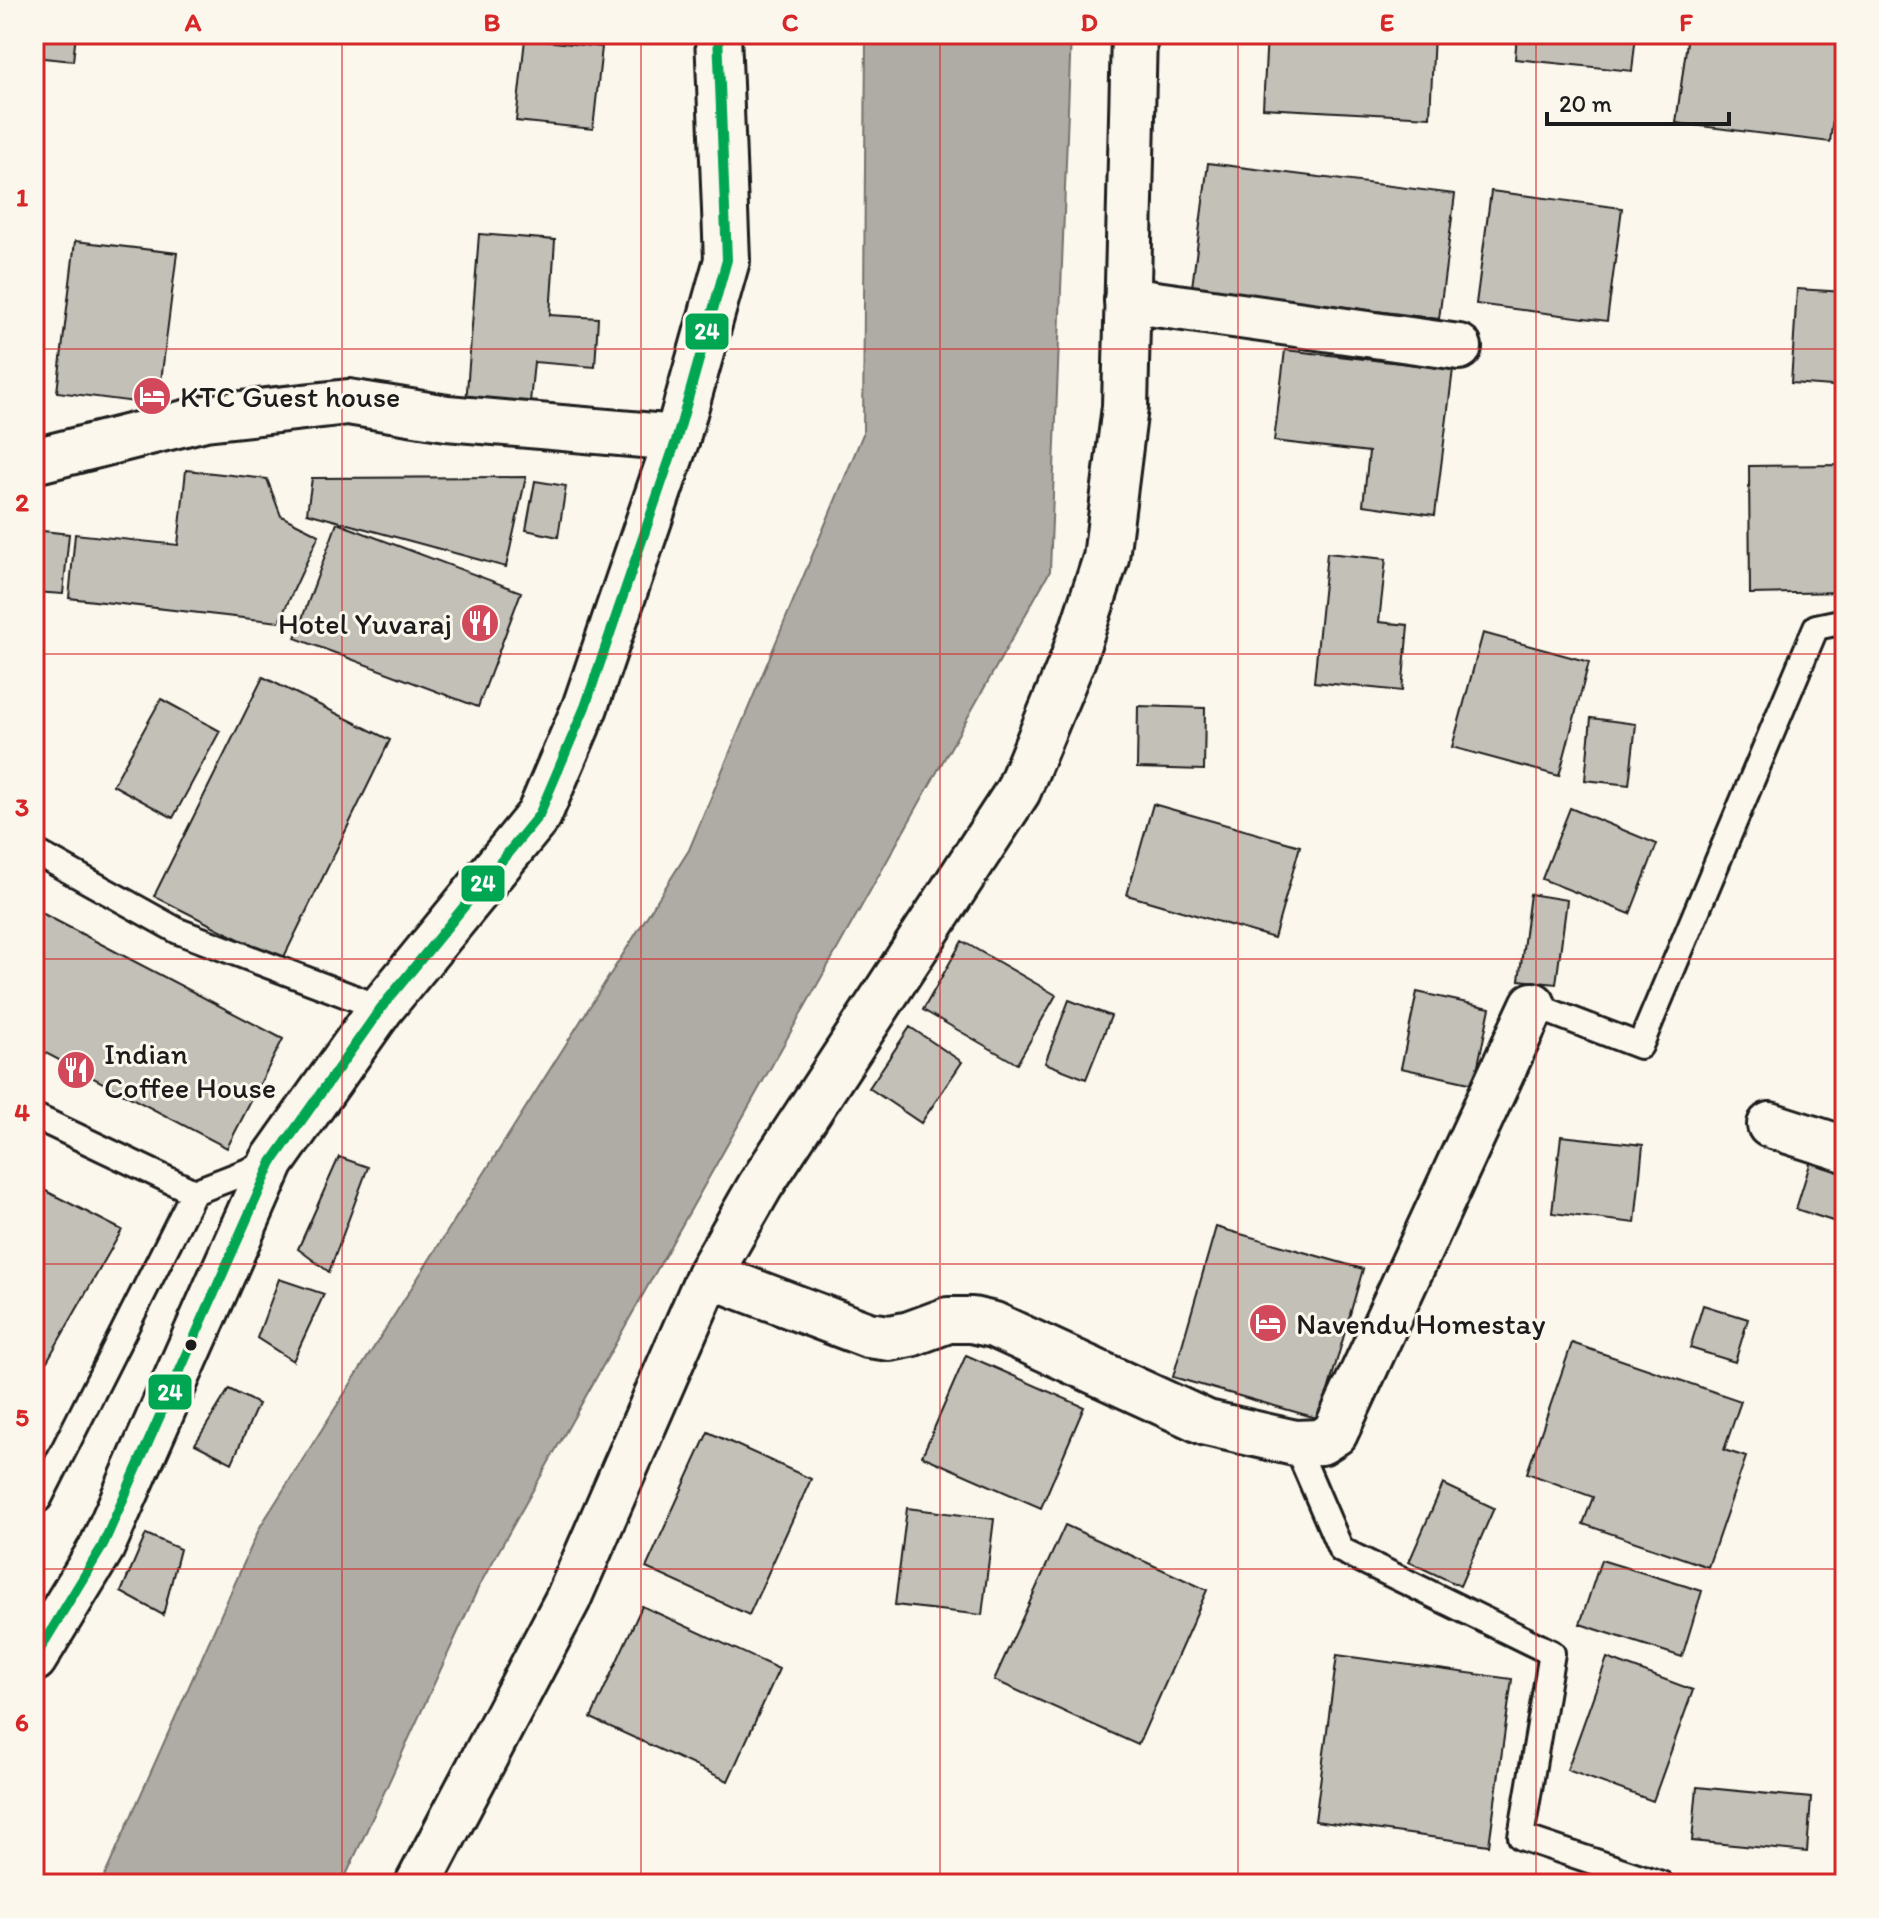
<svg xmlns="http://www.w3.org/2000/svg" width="1879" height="1918" font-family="Itim,sans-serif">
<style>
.water{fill:#afaca5;stroke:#74726e;stroke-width:2}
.building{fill:#c3c0b8;stroke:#1c1c1c;stroke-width:2}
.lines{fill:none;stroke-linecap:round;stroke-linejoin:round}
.service-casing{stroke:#1c1c1c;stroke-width:30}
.minor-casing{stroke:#1c1c1c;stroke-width:50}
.secondary-casing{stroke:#1c1c1c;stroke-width:50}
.service{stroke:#fbf7ec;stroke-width:24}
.minor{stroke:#fbf7ec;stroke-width:44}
.secondary{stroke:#fbf7ec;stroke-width:44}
.bus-1-casing{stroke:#fbf7ec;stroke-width:16}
.bus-1{stroke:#00a651;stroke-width:10}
.grid{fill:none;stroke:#d62828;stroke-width:2;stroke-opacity:0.55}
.bus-dot{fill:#1c1c1c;stroke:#fbf7ec;stroke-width:3}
.labels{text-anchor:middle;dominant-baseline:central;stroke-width:6;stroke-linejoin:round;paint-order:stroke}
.poi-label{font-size:30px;fill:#1c1c1c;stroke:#fbf7ec;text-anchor:start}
.line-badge{stroke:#fbf7ec;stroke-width:3}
.badge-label{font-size:22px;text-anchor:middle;font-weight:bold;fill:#fff}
.neatline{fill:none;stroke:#d62828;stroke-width:3}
.grid-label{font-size:26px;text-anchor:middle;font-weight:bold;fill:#d62828}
</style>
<rect width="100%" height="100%" fill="#fbf7ec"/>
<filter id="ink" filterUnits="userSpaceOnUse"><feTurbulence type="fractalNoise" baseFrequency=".0125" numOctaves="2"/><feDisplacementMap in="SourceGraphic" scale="16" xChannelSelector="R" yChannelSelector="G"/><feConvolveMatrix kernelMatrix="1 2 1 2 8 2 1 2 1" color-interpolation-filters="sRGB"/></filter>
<g filter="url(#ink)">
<path class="water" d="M866,34h205l-21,537 -571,1015 -137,298h-241l159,-357 429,-677 174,-416z"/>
<path class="building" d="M34,34h42l-3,27 -39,-4z
M1267,34h167l-4,83 -167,-9z
M1517,34h119l-4,37 -117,-12z
M1688,34h156l-14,108 -154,-19z
M525,39l77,8 -9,82 -77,-8z
M1208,163l247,31 -16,125 -247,-32z
M1491,191l131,17 -15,113 -131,-17z
M479,234l76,6 -5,75 48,3 -3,49 -61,-5 -6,60 -63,-5z
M75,241l102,12 -19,152 -101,-13z
M1797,289l48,3v95l-54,-4z
M1285,350l168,19 -18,146 -72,-10 6,-53 -95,-11z
M1845,465v127l-95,2 -1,-128z
M186,470l81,9 14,37 38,19 -40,87 -210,-24 6,-64 103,11z
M526,477l-20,90 -199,-54 5,-35z
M535,481l31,5 -8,51 -32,-7z
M337,523l184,69 -43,115 -183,-69z
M34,530l35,4 -6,60 -29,-2z
M1327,553l59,6 -7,63 29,3 -6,66 -88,-9z
M1483,633l106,29 -30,114 -107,-29z
M263,677l127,63 -108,221 -128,-65z
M161,699l59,32 -47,87 -60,-33z
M1138,706l67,2 -1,62 -67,-2z
M1591,718l45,6 -7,61 -44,-5z
M1153,804l147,42 -26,92 -147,-43z
M1570,808l87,36 -27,70 -88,-35z
M1530,894l37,6 -11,84 -37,-4z
M34,909l249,130 -56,109 -193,-101z
M962,941l94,54 -39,69 -94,-54z
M1417,992l73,16 -16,76 -73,-16z
M1069,1000l42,16 -25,63 -41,-16z
M910,1027l52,35 -41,61 -52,-35z
M1561,1136l82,9 -8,78 -83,-10z
M1814,1151l31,11v63l-49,-16z
M339,1157l29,10 -39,105 -31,-23z
M34,1185l88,45 -80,140 -8,8z
M1216,1227l147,42 -43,150 -147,-42z
M279,1279l45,15 -31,67 -36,-23z
M1703,1305l45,14 -13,43 -45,-14z
M1572,1343l169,58 -17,49 22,7 -38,110 -125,-43 10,-27 -66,-24z
M966,1355l118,52 -43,101 -119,-52z
M229,1389l29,15 -26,59 -37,-19z
M708,1432l103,47 -62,136 -103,-47z
M1443,1484l51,24 -34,78 -51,-24z
M907,1508l87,11 -12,96 -87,-10z
M1065,1525l142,65 -69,155 -144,-65z
M146,1534l34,15 -17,66 -42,-23z
M1601,1560l101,31 -20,66 -102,-33z
M642,1606l137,63 -51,112 -137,-63z
M1337,1655l175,24 -23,166 -174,-24z
M1607,1658l86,32 -40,111 -86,-31z
M1697,1787l114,11 -4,54 -115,-11z"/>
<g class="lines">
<g class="service-casing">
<path id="service" d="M34,851l144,80 203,77
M1533,1005l107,41 176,-419 29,-6
M34,1116l160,76
M1295,1443l46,107 211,103 -31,184 140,47
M34,1499h5l155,-307 78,-30"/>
</g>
<g class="minor-casing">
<path id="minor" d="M1127,300l332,47
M34,461l171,-43 143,-16 99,16 230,20
M1770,1125l75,24
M709,1275l159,60 22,3 20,-4 38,-14h24l22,5 213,98 88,20 26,-1 14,-9 198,-428"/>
</g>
<g class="secondary-casing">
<path id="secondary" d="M34,1659l68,-112 170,-385 109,-154 158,-193 46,-108 92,-269 50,-178 -9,-226
M418,1884l150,-285 141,-324 51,-89 258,-395 55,-132 33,-101 19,-151 9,-373"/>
</g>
<use href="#service" class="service"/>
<use href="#minor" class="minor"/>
<use href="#secondary" class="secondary"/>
<g class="bus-1-casing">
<path id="bus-1" d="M34,1659l68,-112 170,-385 109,-154 158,-193 46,-108 92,-269 50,-178 -9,-226"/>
</g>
<use href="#bus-1" class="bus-1"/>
</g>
</g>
<path class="grid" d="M342,34v1850M641,34v1850M940,34v1850M1238,34v1850M1536,34v1850M34,349h1811M34,654h1811M34,959h1811M34,1264h1811M34,1569h1811"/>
<defs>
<g id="hotel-disc" transform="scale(2)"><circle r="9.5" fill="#d1495b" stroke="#fbf7ec"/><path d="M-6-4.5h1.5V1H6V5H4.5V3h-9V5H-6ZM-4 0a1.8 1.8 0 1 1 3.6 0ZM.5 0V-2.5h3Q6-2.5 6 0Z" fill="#fff"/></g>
<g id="restaurant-disc" transform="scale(2)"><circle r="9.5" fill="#d1495b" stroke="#fbf7ec"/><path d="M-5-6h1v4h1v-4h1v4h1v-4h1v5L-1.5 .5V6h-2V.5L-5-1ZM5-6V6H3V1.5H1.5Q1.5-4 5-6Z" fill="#fff"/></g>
</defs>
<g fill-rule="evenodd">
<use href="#hotel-disc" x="152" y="396"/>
<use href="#restaurant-disc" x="480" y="623"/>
<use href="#restaurant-disc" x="76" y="1070"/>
<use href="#hotel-disc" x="1268" y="1323"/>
</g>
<circle class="bus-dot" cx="191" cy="1345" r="7"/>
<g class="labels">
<g class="poi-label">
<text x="180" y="396">KTC Guest house</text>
<text x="452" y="623" text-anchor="end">Hotel Yuvaraj</text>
<text x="104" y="1053">Indian<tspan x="104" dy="34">Coffee House</tspan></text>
<text x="1296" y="1323">Navendu Homestay</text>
</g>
</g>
<g class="line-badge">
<rect x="684" y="312" width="46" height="39" rx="8" fill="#00a651"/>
<rect x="460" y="864" width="46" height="39" rx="8" fill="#00a651"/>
<rect x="147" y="1373" width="46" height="38" rx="8" fill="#00a651"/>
</g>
<g class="badge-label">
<text x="707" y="339">24</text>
<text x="483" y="891">24</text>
<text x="170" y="1400">24</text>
</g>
<rect width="1879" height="1918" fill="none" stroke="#fbf7ec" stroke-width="88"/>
<path d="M1547 112v12h182v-12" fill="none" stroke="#1c1c1c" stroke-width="4"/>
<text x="1559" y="112" font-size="24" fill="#1c1c1c" stroke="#fbf7ec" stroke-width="6" paint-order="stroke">20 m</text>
<rect x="44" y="44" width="1791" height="1830" class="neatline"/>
<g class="grid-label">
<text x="193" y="31">A</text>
<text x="492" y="31">B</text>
<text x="790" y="31">C</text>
<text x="1089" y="31">D</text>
<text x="1387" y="31">E</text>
<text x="1686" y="31">F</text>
<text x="22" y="206">1</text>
<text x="22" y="511">2</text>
<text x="22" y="816">3</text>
<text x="22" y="1121">4</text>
<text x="22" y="1426">5</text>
<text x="22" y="1731">6</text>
</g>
</svg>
